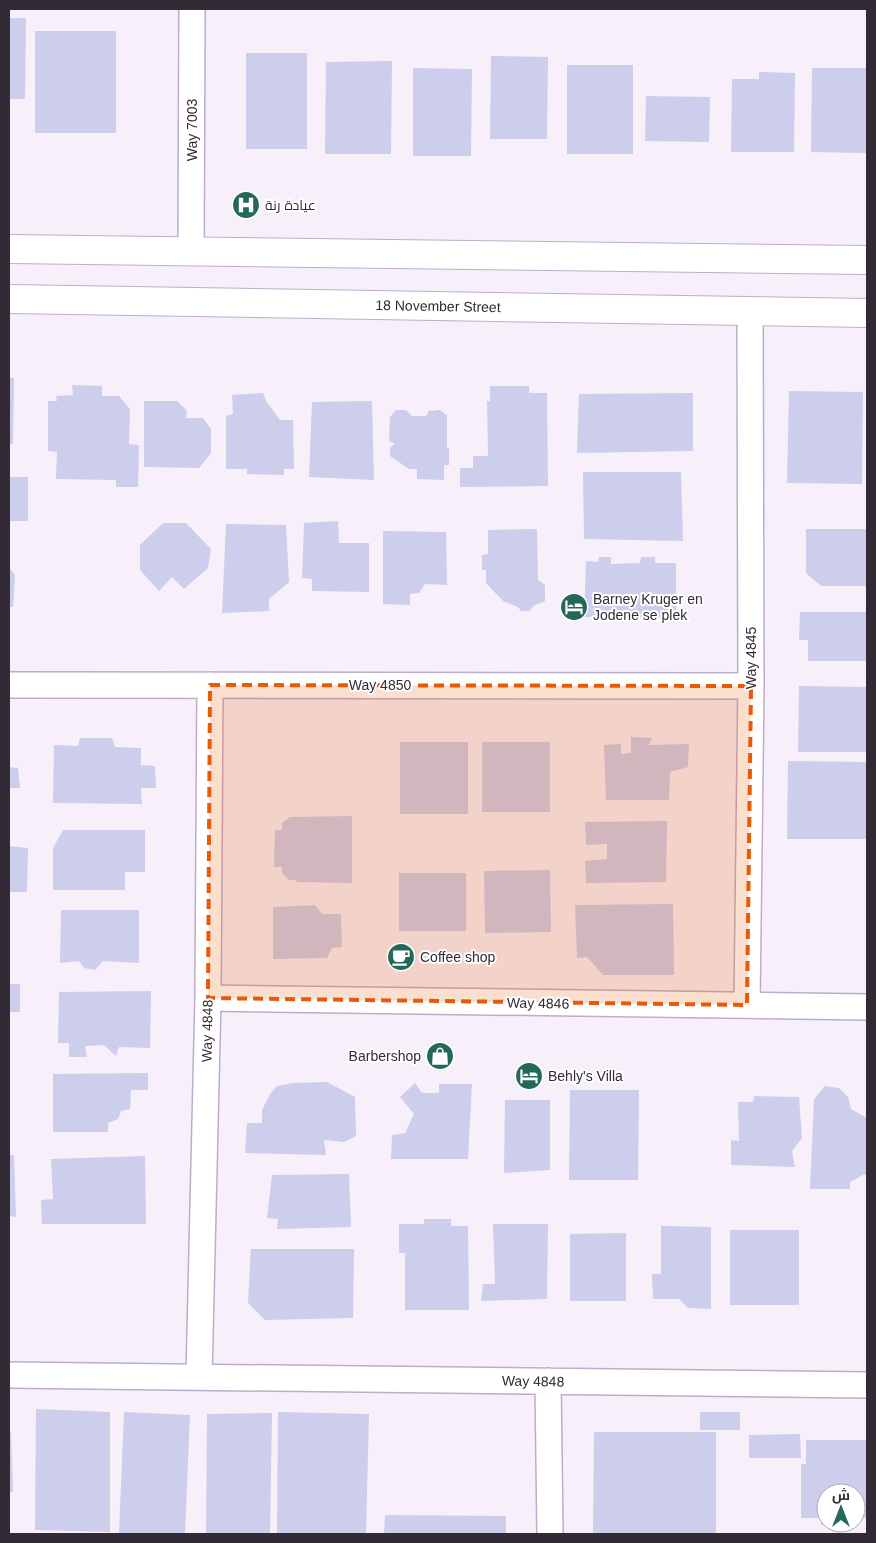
<svg xmlns="http://www.w3.org/2000/svg" width="876" height="1543" font-family="Helvetica,Cairo,sans-serif">
<style>
.building{fill:#cdcdec}
.lines{fill:none;stroke-linecap:round;stroke-linejoin:round}
.street-casing{stroke:#bdadc8;stroke-width:28}
.primary-casing{stroke:#bdadc8;stroke-width:30}
.street{stroke:#fff;stroke-width:25}
.primary{stroke:#fff;stroke-width:28}
.marked{fill:#e8590c;fill-opacity:0.2;stroke:#e8590c;stroke-width:4;stroke-dasharray:10 6;stroke-linejoin:round}
.labels{text-anchor:middle;dominant-baseline:central;stroke-width:4;stroke-linejoin:round;paint-order:stroke}
.street-label{font-size:14px;fill:#322b36;stroke:#fff}
.poi-label{font-size:14px;fill:#322b36;stroke:#fff;text-anchor:start}
</style>
<rect width="100%" height="100%" fill="#f7f0fb"/>
<path class="building" d="M9,18h17l-1,81h-16z
M35,31h81v102h-81z
M246,53h61v96h-61z
M491,56l57,1 -1,82h-57z
M392,61l-1,93h-66l1,-92z
M567,65h66v89h-66z
M413,68l59,1 -1,87h-58z
M812,68h55l-1,85 -55,-1z
M759,72l36,1 -1,79h-63l1,-73h27z
M646,96l64,1 -1,45 -64,-1z
M9,378h5l-1,66h-4z
M72,385l30,1v10h17l11,13 -1,35 10,1 -1,42h-22v-7l-60,-1 1,-27 -9,-1v-50h9l-1,-5 17,-1z
M490,386h39v7h18l1,93 -88,1v-19h13v-12h15l-1,-55h3z
M789,391l74,1 -1,92 -75,-1z
M263,393l3,8 14,19h13l1,49h-10v6l-37,-1v-5h-21v-53l7,-2 -1,-19z
M693,393v58l-116,2 2,-59z
M144,401h33l10,10 -1,7h17l8,11v24l-12,15 -55,-1z
M372,401l2,79 -65,-3 3,-75z
M396,410h10l6,6h14l3,-5 11,-1 7,5v33h2v17h-5v15l-27,-1v-10h-8l-19,-13v-8l5,-4 -6,-3 1,-24z
M583,472h98l2,69 -99,-2z
M9,477h19v44h-19z
M338,521l1,22h30v49l-57,-1v-12l-10,-1 2,-55z
M163,523h23l25,26 -3,19 -24,21 -12,-12 -13,14 -19,-21v-25z
M226,524l60,1 3,57 -20,17v12l-47,2z
M537,529l1,51 7,5v16l-12,5 -3,5h-9l-3,-4 -15,-6 -17,-18v-13h-4v-15l6,-1v-24z
M806,529h61v57h-46l-15,-13z
M383,531l63,1 1,53 -22,-1 -6,9 -9,1v11l-27,-1z
M599,557h12v7l29,-1 1,-6h14v6h21v51l-6,4 -86,-1 2,-56 12,1z
M9,567l6,8 -2,32h-4z
M800,612h67v49h-59v-21h-9z
M799,686l68,1v65h-69z
M631,737l21,1 -3,7 40,-1 -1,23 -18,5 -1,28h-63l-2,-55 17,-1v10l10,-1z
M80,738h32l3,9 26,1v17l14,1 1,22h-15l1,16 -89,-1 1,-58 24,1z
M400,742h68v72h-68z
M482,742h68v70h-68z
M788,761l79,1v77h-80z
M9,767l9,1 2,20h-11z
M352,816v67l-56,-1 1,-2h-8l-7,-7v-6h-8l1,-37h7v-7l8,-6z
M667,821l-1,61 -80,1 -1,-22 22,-2v-15l-21,1 -1,-23z
M63,830h82v42h-20v18h-72v-42z
M9,846l19,2 -1,44h-18z
M550,870l1,62 -66,1 -1,-62z
M399,873h67v58h-67z
M673,904l1,71h-71l-16,-18 -10,1 -2,-53z
M315,905l7,9h19l1,33 -10,1 -5,10 -54,1v-52z
M61,910h78v53l-36,-2 -8,9 -11,-2 -5,-7 -19,2z
M9,984h11v28h-11z
M151,991l-1,57 -31,-1 -3,9 -12,-11 -19,1 2,11h-18v-14h-11l1,-51z
M148,1073v17h-17l-1,19 -9,2 -3,8 -10,4v9h-55v-58z
M327,1082l28,15 1,39 -12,6 -20,-2 2,15 -81,-2 2,-30h15v-13l8,-16 7,-8 16,-3z
M415,1083l7,10h17v-9h33l-4,75h-77l1,-24 13,-2 9,-19 -14,-17z
M825,1086l14,2 9,9 3,12 16,9v57h-4l-13,7v7h-40l4,-90z
M570,1090h69l-1,90h-69z
M754,1096l45,1 3,41 -10,13 3,16 -64,-2v-25l8,1 -1,-39h15z
M505,1100h45v70l-46,3z
M9,1155h5l2,62 -7,-1z
M145,1156l1,68h-104l-1,-24 12,-1 -2,-40z
M349,1174l2,53 -74,2 1,-10 -11,-1 5,-43z
M424,1219h27v7h17l1,84h-64v-57h-6v-29h25z
M493,1224h55l-1,75 -66,2 2,-17h12z
M661,1226l50,1v82l-23,-1 -9,-9h-26l-1,-25h9z
M730,1230h69v75h-69z
M626,1233v68h-56v-67z
M251,1249h103l-1,69 -88,2 -17,-17z
M36,1409l74,3v120l-75,-2z
M124,1412l66,3 -5,119h-66z
M278,1412l91,2 -3,120h-89z
M700,1412h40v18h-40z
M272,1413l-2,121h-64l1,-120z
M9,1432h2l2,60h-4z
M594,1432h122v101h-123z
M800,1434l1,24h-52v-23z
M806,1440h61v78h-11v-25h-30v30h24v2h-29v-7h-20v-54h5z
M385,1515l121,1v18h-122z"/>
<g class="lines">
<g class="street-casing">
<path id="street" d="M191,252l1,-243
M9,685l742,1
M208,998l659,9
M747,1005l4,-319 -1,-375
M9,1375l858,10
M199,1377l9,-379 2,-313
M548,1381l2,153"/>
</g>
<g class="primary-casing">
<path id="primary" d="M9,249l858,11
M9,299l858,14"/>
</g>
<use href="#street" class="street"/>
<use href="#primary" class="primary"/>
</g>
<path class="marked" d="M210,685l541,1 -4,319 -539,-7z"/>
<defs>
<g id="hospital-disc" transform="scale(1.4375)"><circle r="9.5" fill="#24685a" stroke="#fff"/><path d="M-5-5h3v3.5h4V-5h3V5h-3V1.5h-4V5h-3Z" fill="#fff"/></g>
<g id="hotel-disc" transform="scale(1.4375)"><circle r="9.5" fill="#24685a" stroke="#fff"/><path d="M-6-4.5h1.5V1H6V5H4.5V3h-9V5H-6ZM-4 0a1.8 1.8 0 1 1 3.6 0ZM.5 0V-2.5h3Q6-2.5 6 0Z" fill="#fff"/></g>
<g id="cafe-disc" transform="scale(1.4375)"><circle r="9.5" fill="#24685a" stroke="#fff"/><path d="M-5.5-4.5H6V0H3Q3 3.5 0 3.5H-2.5Q-5.5 3.5-5.5 0ZM3-3.2v2h1.7v-2ZM-6 4.5H4V6H-6Z" fill="#fff"/></g>
<g id="shop-disc" transform="scale(1.4375)"><circle r="9.5" fill="#24685a" stroke="#fff"/><path d="M-5-2.5h2.3a2.7 3.5 0 0 1 5.4 0H5L5.5 6h-11ZM-1.5-2.5h3a1.5 2.3 0 0 0-3 0Z" fill="#fff"/></g>
</defs>
<g fill-rule="evenodd">
<use href="#hospital-disc" x="246" y="205"/>
<use href="#hotel-disc" x="574" y="607"/>
<use href="#cafe-disc" x="401" y="957"/>
<use href="#shop-disc" x="440" y="1056"/>
<use href="#hotel-disc" x="529" y="1076"/>
</g>
<g class="labels">
<g class="street-label">
<text transform="translate(192 130) rotate(-90)">Way 7003</text>
<text transform="translate(438 306) rotate(1)">18 November Street</text>
<text transform="translate(751 658) rotate(-90)">Way 4845</text>
<text x="380" y="685">Way 4850</text>
<text transform="translate(538 1003) rotate(1)">Way 4846</text>
<text transform="translate(207 1031) rotate(-89)">Way 4848</text>
<text transform="translate(533 1381) rotate(1)">Way 4848</text>
</g>
<g class="poi-label">
<text x="265" y="205">عيادة رنة</text>
<text x="593" y="599">Barney Kruger en<tspan x="593" dy="16">Jodene se plek</tspan></text>
<text x="420" y="957">Coffee shop</text>
<text x="421" y="1056" text-anchor="end">Barbershop</text>
<text x="548" y="1076">Behly's Villa</text>
</g>
</g>
<rect width="876" height="1543" fill="none" stroke="#322b36" stroke-width="20"/>
<g transform="translate(841 1508)"><circle r="24" fill="#ffffff" stroke="#adaaaf"/>
<path d="M0-4L9 19L0 12L-9 19Z" fill="#24685a"/>
<text y="-8" font-size="14" font-weight="bold" text-anchor="middle" fill="#322b36">ش</text>
</g>
</svg>
